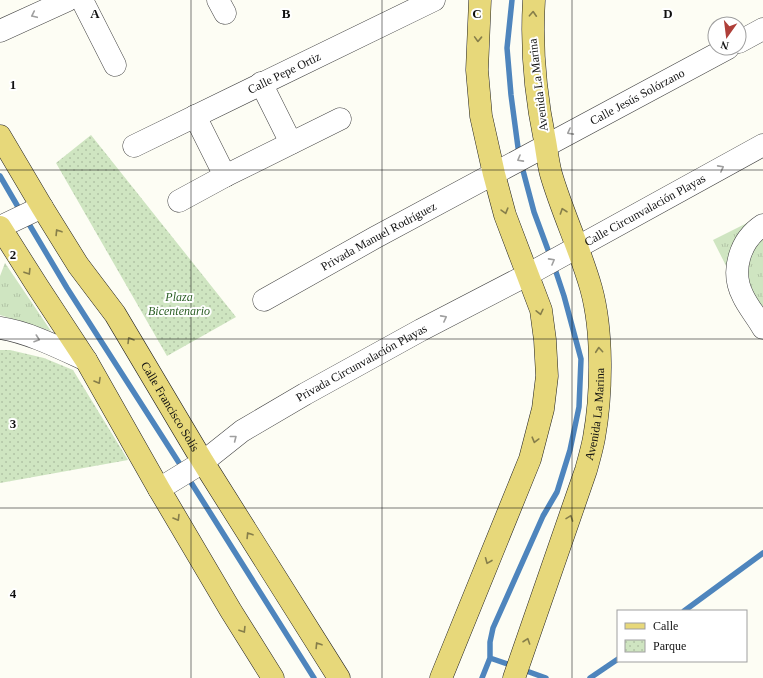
<svg xmlns="http://www.w3.org/2000/svg" width="763" height="678" font-family="'Times New Roman',serif">
<style>
.grass{fill:url(#grass-tufts)}
.park{fill:url(#park-dots)}
.lines{fill:none;stroke-linecap:round;stroke-linejoin:round}
.stream{stroke:#4e85bd;stroke-width:5.5}
.minor-casing{stroke:#434343;stroke-width:23}
.major-casing{stroke:#212121;stroke-width:23}
.minor{stroke:#fff;stroke-width:22}
.major{stroke:#e7d87a;stroke-width:22}
.oneway{stroke:#867e4a}
.oneway2{stroke:#9f9f9f}
.grid{fill:none;stroke:#101010;stroke-width:1;stroke-opacity:0.55}
.labels{text-anchor:middle;dominant-baseline:central;stroke-width:4;stroke-linejoin:round;paint-order:stroke}
.street-label{font-size:12px;fill:#101010;stroke:#fff}
.park-label{font-size:12px;font-style:italic;fill:#2d6027;stroke:#fff}
.grid-label{font-size:13px;text-anchor:middle;font-weight:bold;fill:#101010;stroke:#fff;stroke-width:4;stroke-linejoin:round;paint-order:stroke}
</style>
<defs>
<pattern id="grass-tufts" width="24" height="20" patternUnits="userSpaceOnUse"><rect width="24" height="20" fill="#cfe5c1"/><path d="M3 7l-1-3M5 7V3M7 7l1-3M15 17l-1-3M17 17v-4M19 17l1-3" fill="none" stroke="#b1c3a5"/></pattern>
<pattern id="park-dots" width="8" height="8" patternUnits="userSpaceOnUse"><rect width="8" height="8" fill="#cfe5c1"/><path d="M2 2h.1M6 6h.1" fill="none" stroke="#b1c3a5" stroke-width="1.8" stroke-linecap="round"/></pattern>
</defs>
<rect width="100%" height="100%" fill="#fdfdf4"/>
<path class="grass" d="M763,215v124l-50,-99z
M5,263l46,68 -51,-16v-39z"/>
<path class="park" d="M91,135l145,182 -69,39 -111,-193z
M0,350h10l34,8 29,12 55,90 -128,23z"/>
<g class="lines">
<path class="stream" d="M512,0l-5,48 4,47 8,60
M521,163l13,49 17,46
M0,176l21,36
M26,219l41,69 116,181
M187,476l127,202
M684,611l79,-58
M513,666l-23,-8v-16l3,-14 50,-112 14,-24 13,-42 9,-43 2,-48 -17,-63 -10,-30
M521,669l25,9
M482,678l8,-20
M590,678l28,-19"/>
<g class="minor-casing">
<g id="minor">
<path d="M82,0l33,65"/>
<path d="M218,0l7,13"/>
<path d="M0,31l68,-31"/>
<path d="M739,42l24,-13"/>
<path d="M261,83l30,60"/>
<path d="M195,116l30,60"/>
<path id="s1" d="M134,146l300,-146"/>
<path d="M179,201l46,-25 115,-57"/>
<path d="M763,225c-23,15 -33,46 -20,71 5,11 14,21 20,32"/>
<path d="M0,227l42,-20"/>
<path id="s2" d="M264,300l112,-63 352,-189"/>
<path d="M0,328c28,4 60,20 86,32"/>
<path id="s3" d="M159,489l44,-27 39,-31 63,-37 116,-64 106,-55 236,-130"/>
</g>
</g>
<g class="major-casing">
<g id="major">
<path id="s4" d="M0,136l42,71 36,58 37,49 88,148 136,216"/>
<path d="M0,227l38,60 48,73 73,129 72,122 42,67"/>
<path d="M441,678l89,-219 13,-50 4,-33 -2,-36 -4,-30 -36,-95 -11,-41 -13,-58 -4,-46 3,-70"/>
<path id="s5" d="M514,678l72,-208c3,-11 6,-21 8,-32 8,-44 9,-107 -3,-150 -11,-39 -29,-76 -40,-114 -3,-11 -4,-22 -6,-33 -10,-48 -14,-93 -11,-141"/>
</g>
</g>
<use href="#minor" class="minor"/>
<use href="#major" class="major"/>
</g>
<defs><path id="oneway-chevron" d="M-2-3.5L2.5 0L-2 3.5" fill="none" stroke-width="1.6" stroke-linecap="round" stroke-linejoin="round"/></defs>
<g class="oneway">
<use href="#oneway-chevron" transform="translate(533 14) rotate(-87)"/>
<use href="#oneway-chevron" transform="translate(478 39) rotate(92)"/>
<use href="#oneway-chevron" transform="translate(505 211) rotate(74)"/>
<use href="#oneway-chevron" transform="translate(563 211) rotate(-109)"/>
<use href="#oneway-chevron" transform="translate(58 232) rotate(-122)"/>
<use href="#oneway-chevron" transform="translate(28 272) rotate(58)"/>
<use href="#oneway-chevron" transform="translate(540 312) rotate(77)"/>
<use href="#oneway-chevron" transform="translate(130 340) rotate(-121)"/>
<use href="#oneway-chevron" transform="translate(599 350) rotate(-95)"/>
<use href="#oneway-chevron" transform="translate(98 381) rotate(60)"/>
<use href="#oneway-chevron" transform="translate(535 440) rotate(105)"/>
<use href="#oneway-chevron" transform="translate(177 518) rotate(59)"/>
<use href="#oneway-chevron" transform="translate(570 518) rotate(-70)"/>
<use href="#oneway-chevron" transform="translate(249 535) rotate(-122)"/>
<use href="#oneway-chevron" transform="translate(488 561) rotate(112)"/>
<use href="#oneway-chevron" transform="translate(243 630) rotate(58)"/>
<use href="#oneway-chevron" transform="translate(527 641) rotate(-71)"/>
<use href="#oneway-chevron" transform="translate(318 645) rotate(-122)"/>
</g>
<g class="oneway2">
<use href="#oneway-chevron" transform="translate(34 15) rotate(155)"/>
<use href="#oneway-chevron" transform="translate(570 132) rotate(152)"/>
<use href="#oneway-chevron" transform="translate(520 159) rotate(151)"/>
<use href="#oneway-chevron" transform="translate(721 168) rotate(-28)"/>
<use href="#oneway-chevron" transform="translate(552 261) rotate(-29)"/>
<use href="#oneway-chevron" transform="translate(444 318) rotate(-28)"/>
<use href="#oneway-chevron" transform="translate(37 339) rotate(19)"/>
<use href="#oneway-chevron" transform="translate(234 438) rotate(-38)"/>
</g>
<path class="grid" d="M191,0v678M382,0v678M572,0v678M0,170h763M0,339h763M0,508h763"/>
<g class="labels">
<g class="street-label">
<text stroke="none"><textPath href="#s1" startOffset="167">Calle Pepe Ortiz</textPath></text>
<text transform="translate(538 85) rotate(-97)">Avenida La Marina</text>
<text stroke="none"><textPath href="#s2" startOffset="425">Calle Jesús Solórzano</textPath></text>
<text stroke="none"><textPath href="#s3" startOffset="561">Calle Circunvalación Playas</textPath></text>
<text stroke="none"><textPath href="#s2" startOffset="131">Privada Manuel Rodríguez</textPath></text>
<text stroke="none"><textPath href="#s3" startOffset="239">Privada Circunvalación Playas</textPath></text>
<text stroke="none"><textPath href="#s4" startOffset="320">Calle Francisco Solís</textPath></text>
<text stroke="none"><textPath href="#s5" startOffset="277">Avenida La Marina</textPath></text>
</g>
<g class="park-label">
<text x="179" y="297">Plaza<tspan x="179" dy="14">Bicentenario</tspan></text>
</g>
</g>
<g class="grid-label">
<text x="95" y="18">A</text>
<text x="286" y="18">B</text>
<text x="477" y="18">C</text>
<text x="668" y="18">D</text>
<text x="13" y="89">1</text>
<text x="13" y="259">2</text>
<text x="13" y="428">3</text>
<text x="13" y="598">4</text>
</g>
<rect x="617" y="610" width="130" height="52" fill="#ffffff" stroke="#9f9f9f"/>
<rect x="625" y="623" width="20" height="6" fill="#e7d87a" stroke="#9f9f9f"/>
<text x="653" y="630" font-size="12" fill="#101010">Calle</text>
<rect x="625" y="640" width="20" height="12" fill="url(#park-dots)" stroke="#9f9f9f"/>
<text x="653" y="650" font-size="12" fill="#101010">Parque</text>
<g transform="translate(727 36) rotate(194)"><circle r="19" fill="#ffffff" stroke="#9f9f9f"/>
<path d="M0-3L7 15L0 10L-7 15Z" fill="#af3f39"/>
<text y="-6" font-size="11" font-weight="bold" text-anchor="middle" fill="#101010">N</text>
</g>
</svg>
